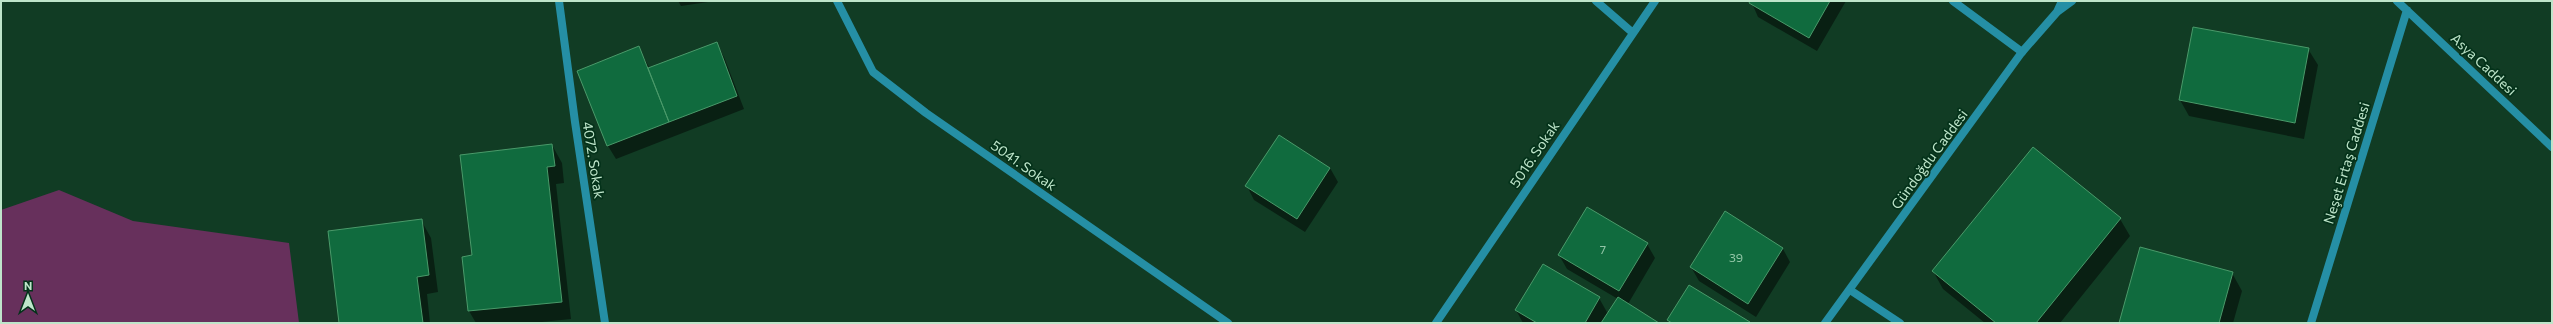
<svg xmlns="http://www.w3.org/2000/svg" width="2553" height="324" font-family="Commissioner,sans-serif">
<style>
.green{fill:#67305c}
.shadow{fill:#0007}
.building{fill:#106b3e;stroke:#4a9a6a}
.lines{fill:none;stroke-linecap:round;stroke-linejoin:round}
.minor{stroke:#258fa5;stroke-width:8}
.tertiary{stroke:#258fa5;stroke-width:8}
.labels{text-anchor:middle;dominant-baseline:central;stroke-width:3.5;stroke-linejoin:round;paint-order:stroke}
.number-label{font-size:12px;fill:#92c6a7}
.street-label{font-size:14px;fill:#bee5ca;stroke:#04321a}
</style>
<rect width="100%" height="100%" fill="#113c24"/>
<path class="green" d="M59,190l74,31 156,22 10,80h-298v-113z"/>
<path class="shadow" d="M678,1h37l-34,5z
M1751,1h95l-29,50 -59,-34z
M2193,28l115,21 10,16 -14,74 -115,-23 -9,-16z
M716,43l8,14 20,52 -128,50 -8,-13 -30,-74 60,-25 12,22z
M552,145l10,18 2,20 -8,1 15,135 -39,4h-56l-7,-12 -5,-54 9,-1z
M1330,168l8,14 -33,50 -51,-32 -7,-14z
M1725,213l58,36 7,13 -34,55 -57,-36 -8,-14z
M2120,219l10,17 -70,87h-75l-42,-34 -10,-18z
M421,220l10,18 7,54 -11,2 3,29h-90z
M1647,244l8,14 -27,46 29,19h-134l-7,-13 27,-45 56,33 9,16 10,-15 -51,-30 -8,-14z
M2232,273l10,18 -9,32h-113z"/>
<path class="building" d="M1750,1h80l-21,37 -60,-35z
M2193,27l116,21 -14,75 -116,-23z
M717,42l20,54 -68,26 -21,-54z
M639,46l30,76 -62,24 -30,-75z
M1279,135l51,33 -33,51 -52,-33z
M552,144l3,22 -8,1 15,135 -94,9 -6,-54 10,-2 -12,-100z
M2033,147l88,71 -85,105h-40l-64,-52z
M1587,207l61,36 -29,48 -61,-36z
M1725,211l58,37 -35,56 -58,-37z
M422,219l7,56 -12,2 6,46h-84l-11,-92z
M2140,247l93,25 -14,51h-100z
M1543,264l57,33 -15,26h-48l-22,-13z
M1689,285l61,37v1h-78l-5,-3z
M1618,297l41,26h-58z"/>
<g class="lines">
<path class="minor" d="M559,1l16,121 30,201
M837,1l36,71 53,41 302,210
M1596,1l37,32
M1953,1l69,51
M1850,290l50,33
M1436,323l219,-322"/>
<path class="tertiary" d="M2062,1l-5,11 15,-11
M2397,1l155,146
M1825,323l197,-271 35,-40
M2311,323l96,-313"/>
</g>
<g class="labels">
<g class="number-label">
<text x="1603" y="249">7</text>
<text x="1736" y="257">39</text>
</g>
<g class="street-label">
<text transform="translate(2484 64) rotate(43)">Asya Caddesi</text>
<text transform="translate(1534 154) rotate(-56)">5016. Sokak</text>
<text transform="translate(1929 159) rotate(-54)">Gündoğdu Caddesi</text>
<text transform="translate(594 160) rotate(81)">4072. Sokak</text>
<text transform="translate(2346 163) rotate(-73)">Neşet Ertaş Caddesi</text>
<text transform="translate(1024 165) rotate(35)">5041. Sokak</text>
</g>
</g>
<rect width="2553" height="324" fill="none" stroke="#bee5ca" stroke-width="4"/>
<g transform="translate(28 296)" stroke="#04321a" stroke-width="3" paint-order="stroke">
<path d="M0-3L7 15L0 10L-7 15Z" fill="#bee5ca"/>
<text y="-6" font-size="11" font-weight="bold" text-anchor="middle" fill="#bee5ca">N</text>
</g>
</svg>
